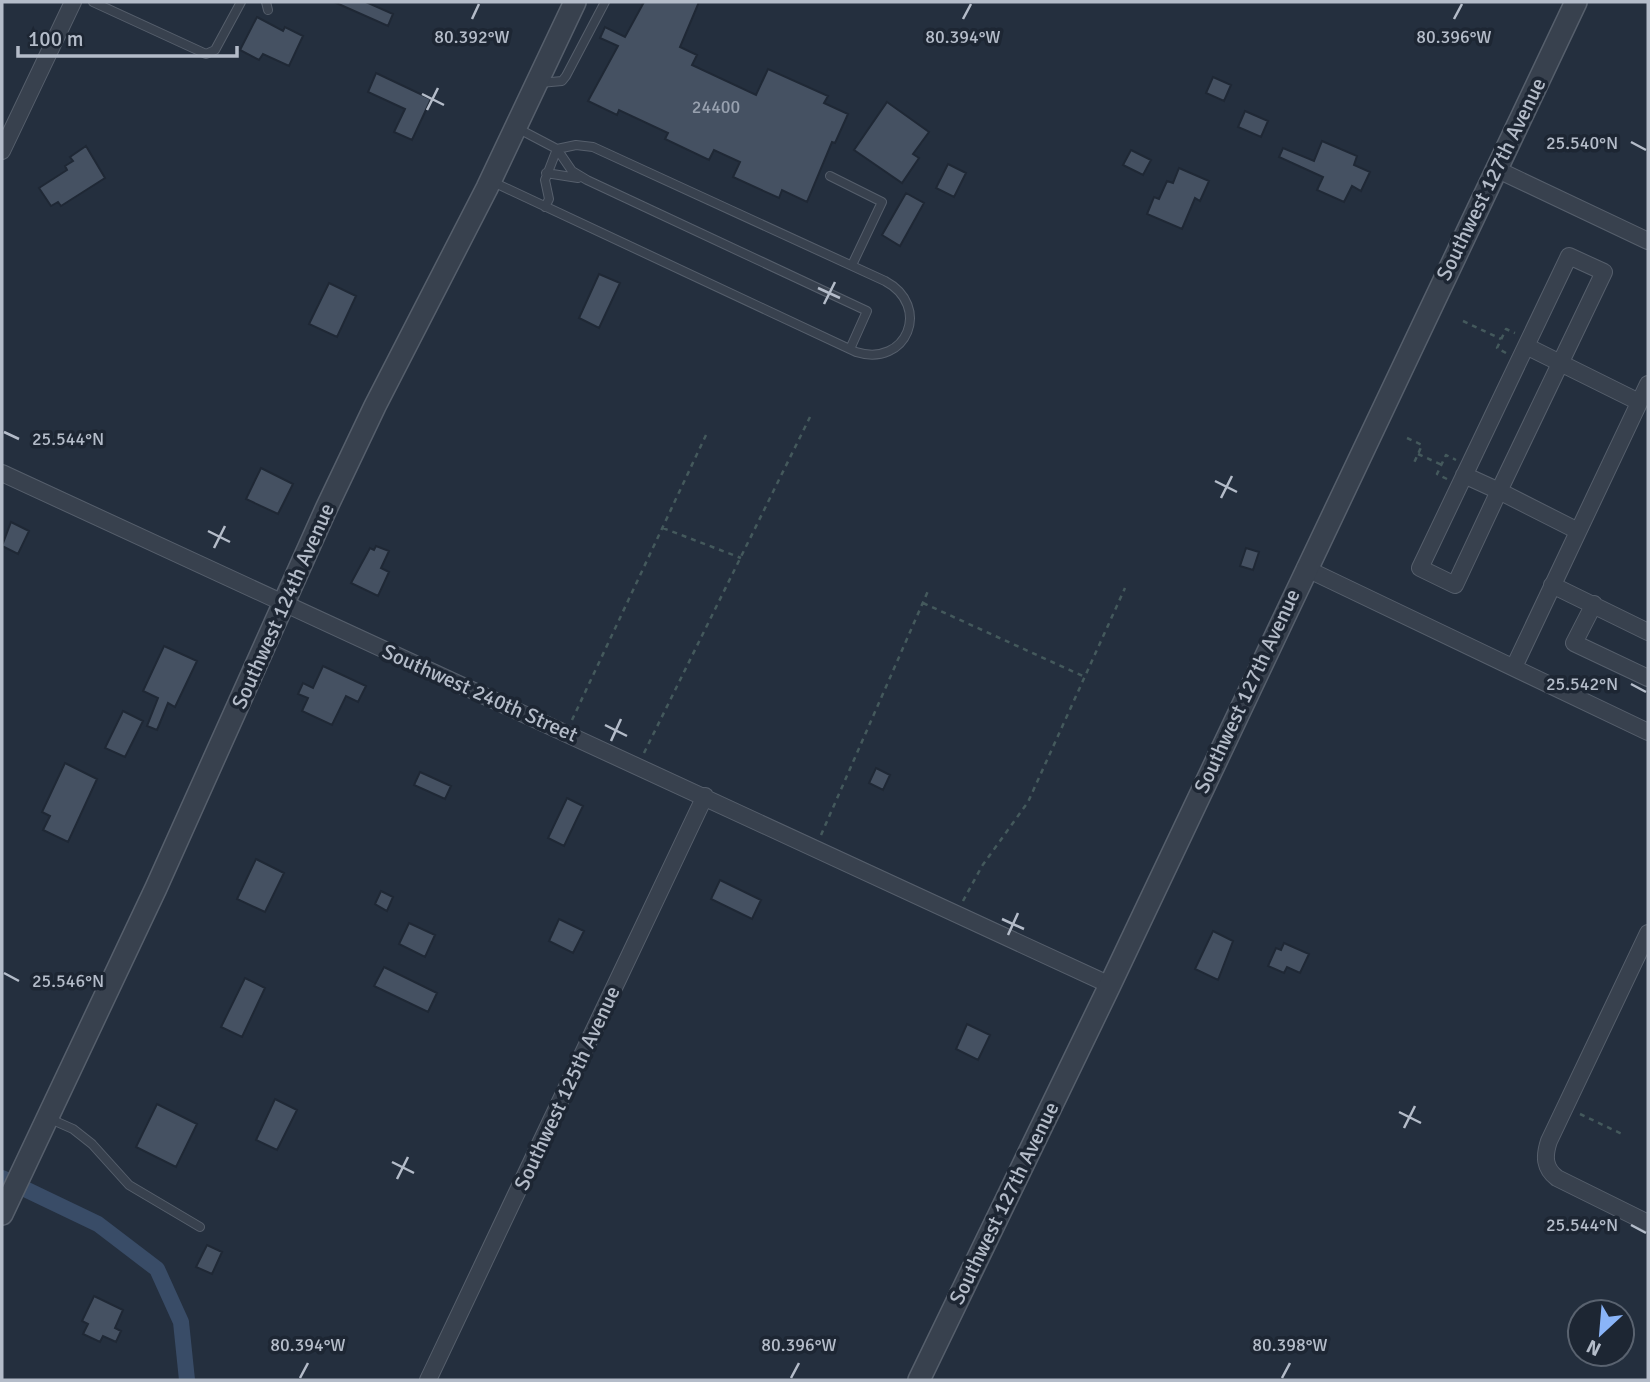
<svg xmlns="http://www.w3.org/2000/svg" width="1650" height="1382" font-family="Signika,sans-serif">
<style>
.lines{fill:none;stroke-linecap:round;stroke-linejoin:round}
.canal{stroke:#394c67;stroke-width:16}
.building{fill:#455162;stroke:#1f2835;stroke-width:2}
.service-casing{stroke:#565f6c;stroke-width:10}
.minor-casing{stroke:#565f6c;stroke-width:18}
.tertiary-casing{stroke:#565f6c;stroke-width:24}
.path{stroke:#44595c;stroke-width:2.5;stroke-dasharray:5 5;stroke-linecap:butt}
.service{stroke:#38414e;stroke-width:8}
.minor{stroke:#38414e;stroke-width:16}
.tertiary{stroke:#38414e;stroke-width:21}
.ticks{fill:none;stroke:#b4bcc9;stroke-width:2.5}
.labels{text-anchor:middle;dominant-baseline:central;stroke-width:7;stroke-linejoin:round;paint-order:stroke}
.number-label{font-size:18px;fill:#98a1af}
.street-label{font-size:21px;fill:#b4bcc9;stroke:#1d2633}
.ticks-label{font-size:18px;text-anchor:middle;fill:#b4bcc9;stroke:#1d2633;stroke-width:7;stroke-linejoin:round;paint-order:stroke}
</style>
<rect width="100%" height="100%" fill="#242f3e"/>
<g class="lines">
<path class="canal" d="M2,1178l96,46 59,45 24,53 6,58"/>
</g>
<path class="building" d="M334,2h32l27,12 -5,12z
M644,2h55l-19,45 17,8 -5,10 64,30 12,-26 60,27 -4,7 24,11 -13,29 -3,-1 -25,60 -25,-12 -3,8 -46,-21 7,-15 -26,-12 -5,10 -44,-21 3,-6 -49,-23 -2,5 -29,-14 30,-55 -18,-8 5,-11 20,10z
M257,17l26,14 2,-4 18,9 -14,30 -26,-12 -4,6 -19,-10z
M376,73l55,26 -19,41 -18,-8 11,-23 -37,-17z
M1213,77l18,8 -7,16 -18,-8z
M887,102l42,30 -16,22 6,4 -17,25 -48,-33z
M1245,111l23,10 -7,16 -23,-10z
M1322,141l35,15 -3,9 16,7 -9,19 -9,-5 -8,16 -27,-12 6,-13 -44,-20 4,-9 31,13z
M86,146l19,32 -44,28 -3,-4 -7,4 -12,-18 28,-18 -2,-4 8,-5 -3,-4z
M1131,150l20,10 -8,15 -20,-10z
M948,164l18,9 -12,24 -18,-9z
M1179,168l30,13 -9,20 -5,-3 -13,31 -35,-15 7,-17 5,2 8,-18 6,2z
M906,193l18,10 -24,43 -18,-11z
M599,274l21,9 -21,45 -20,-10z
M329,283l27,13 -19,41 -28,-13z
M261,468l32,16 -15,30 -32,-15z
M11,522l18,9 -11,23 -16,-8z
M376,546l13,5 -8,17 8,4 -11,24 -27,-13 19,-35 4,2z
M1246,548l13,4 -6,18 -13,-4z
M164,646l33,15 -22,46 -7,-4 -11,27 -10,-4 11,-28 -15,-7z
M323,666l43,20 -8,16 -12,-6 -14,29 -30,-14 6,-13 -10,-4 5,-11 10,5z
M123,711l20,10 -18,36 -20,-9z
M65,763l32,16 -29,63 -25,-12 7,-14 -8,-4z
M876,768l14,7 -7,15 -14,-7z
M420,772l31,14 -6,13 -31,-14z
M567,798l16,8 -19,40 -16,-8z
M256,859l28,14 -19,39 -28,-13z
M720,880l41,20 -9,19 -41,-20z
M381,891l12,6 -6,14 -12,-7z
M559,919l25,12 -11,22 -24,-12z
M409,923l26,12 -10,22 -26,-13z
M1213,931l20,10 -15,39 -23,-11z
M1284,943l25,11 -9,19 -13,-6 -3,6 -16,-7 8,-18 5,2z
M384,967l53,26 -9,19 -54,-26z
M245,978l20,10 -23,49 -21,-10z
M967,1024l23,11 -12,25 -22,-11z
M275,1099l22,11 -20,40 -21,-10z
M157,1104l40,20 -21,43 -40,-20z
M207,1245l15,7 -10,22 -16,-7z
M94,1296l29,14 -8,18 6,3 -5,11 -13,-6 -3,6 -17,-8 5,-10 -6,-3z"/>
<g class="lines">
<g class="service-casing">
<path id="service" d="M93,2l113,52 9,-4 26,-48
M266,2l2,8
M540,83l22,-2 4,-5 39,-74
M557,149l15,22 15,9 280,131 -17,38
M546,173l32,5
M830,176l52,26 -30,63
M493,182l363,170c51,16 76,-46 29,-71l-292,-134 -17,-2 -19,4 -40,-21
M545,207l4,-8 -4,-19 12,-31
M48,1118l25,11 19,15 37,41 71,42"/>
</g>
<g class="minor-casing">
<path id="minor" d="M2,151l71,-149
M1496,169l152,72
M1526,346l113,56
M2,473l1108,512
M1464,475l35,16 105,-219 -35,-16c-50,104 -99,208 -149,312l35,17 44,-94 79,40
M1305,568l343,164
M1552,585l96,47
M1594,604l-20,39 74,35
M1514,667l134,-283
M1648,933l-99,208c-5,15 -5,27 8,37l91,45
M428,1380l277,-584"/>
</g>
<g class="tertiary-casing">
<path id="tertiary" d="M2,1214l154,-326 170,-379 49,-103 112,-218 88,-186
M919,1380l191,-395 466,-983"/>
</g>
<path class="path" d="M1463,321l38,18
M1506,353l-9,-5 9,-19 9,4
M1407,438l15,7 -8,18
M1418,454l24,11
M1447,479l-10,-5 9,-19 10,5
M663,528l78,30
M923,603l162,74
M572,720l134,-285
M644,753l166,-336
M821,835l107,-244
M963,901l19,-35 46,-64 97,-214
M1580,1114l44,21"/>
<use href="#service" class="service"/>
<use href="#minor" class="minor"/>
<use href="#tertiary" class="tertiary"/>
</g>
<path class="ticks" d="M472,19l7,-15M963,19l8,-15M1454,19l8,-15M422,94l22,11M427,110l11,-22M1631,142l15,8M818,288l22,10M824,304l11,-22M4,432l15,7M1215,481l22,11M1221,498l11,-22M208,531l22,11M214,548l11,-22M1631,684l15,8M605,725l22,11M611,741l10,-22M1002,919l22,10M1008,935l10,-22M4,973l15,8M1399,1112l22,11M1404,1128l11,-22M392,1162l22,11M397,1179l11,-22M1631,1225l15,8M300,1378l8,-15M791,1378l8,-15M1282,1378l8,-15"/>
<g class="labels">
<g class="number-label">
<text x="716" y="107">24400</text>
</g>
<g class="street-label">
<text transform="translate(1491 179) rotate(-64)">Southwest 127th Avenue</text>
<text transform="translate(283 606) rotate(-66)">Southwest 124th Avenue</text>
<text transform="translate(1247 691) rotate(-65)">Southwest 127th Avenue</text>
<text transform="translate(480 693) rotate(24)">Southwest 240th Street</text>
<text transform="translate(567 1088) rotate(-65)">Southwest 125th Avenue</text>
<text transform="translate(1004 1203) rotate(-64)">Southwest 127th Avenue</text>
</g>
</g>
<g class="ticks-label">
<text x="963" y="43">80.394°W</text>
<text x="472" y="43">80.392°W</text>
<text x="1454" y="43">80.396°W</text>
<text x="1582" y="149">25.540°N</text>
<text x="68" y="445">25.544°N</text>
<text x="1582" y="690">25.542°N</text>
<text x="68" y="987">25.546°N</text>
<text x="1582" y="1231">25.544°N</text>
<text x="308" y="1351">80.394°W</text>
<text x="799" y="1351">80.396°W</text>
<text x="1290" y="1351">80.398°W</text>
</g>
<rect width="1650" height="1382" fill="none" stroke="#b4bcc9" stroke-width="7"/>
<g transform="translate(1601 1333) rotate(206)"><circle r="33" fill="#1d2633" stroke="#59626f" stroke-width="2"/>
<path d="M0-5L12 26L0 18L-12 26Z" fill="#8ab4f8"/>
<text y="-10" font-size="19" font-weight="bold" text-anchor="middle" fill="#b4bcc9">N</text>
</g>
<path d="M18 46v10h219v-10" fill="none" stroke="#b4bcc9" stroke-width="3.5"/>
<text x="28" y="46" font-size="21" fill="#b4bcc9" stroke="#1d2633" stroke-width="5" paint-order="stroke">100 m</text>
</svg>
